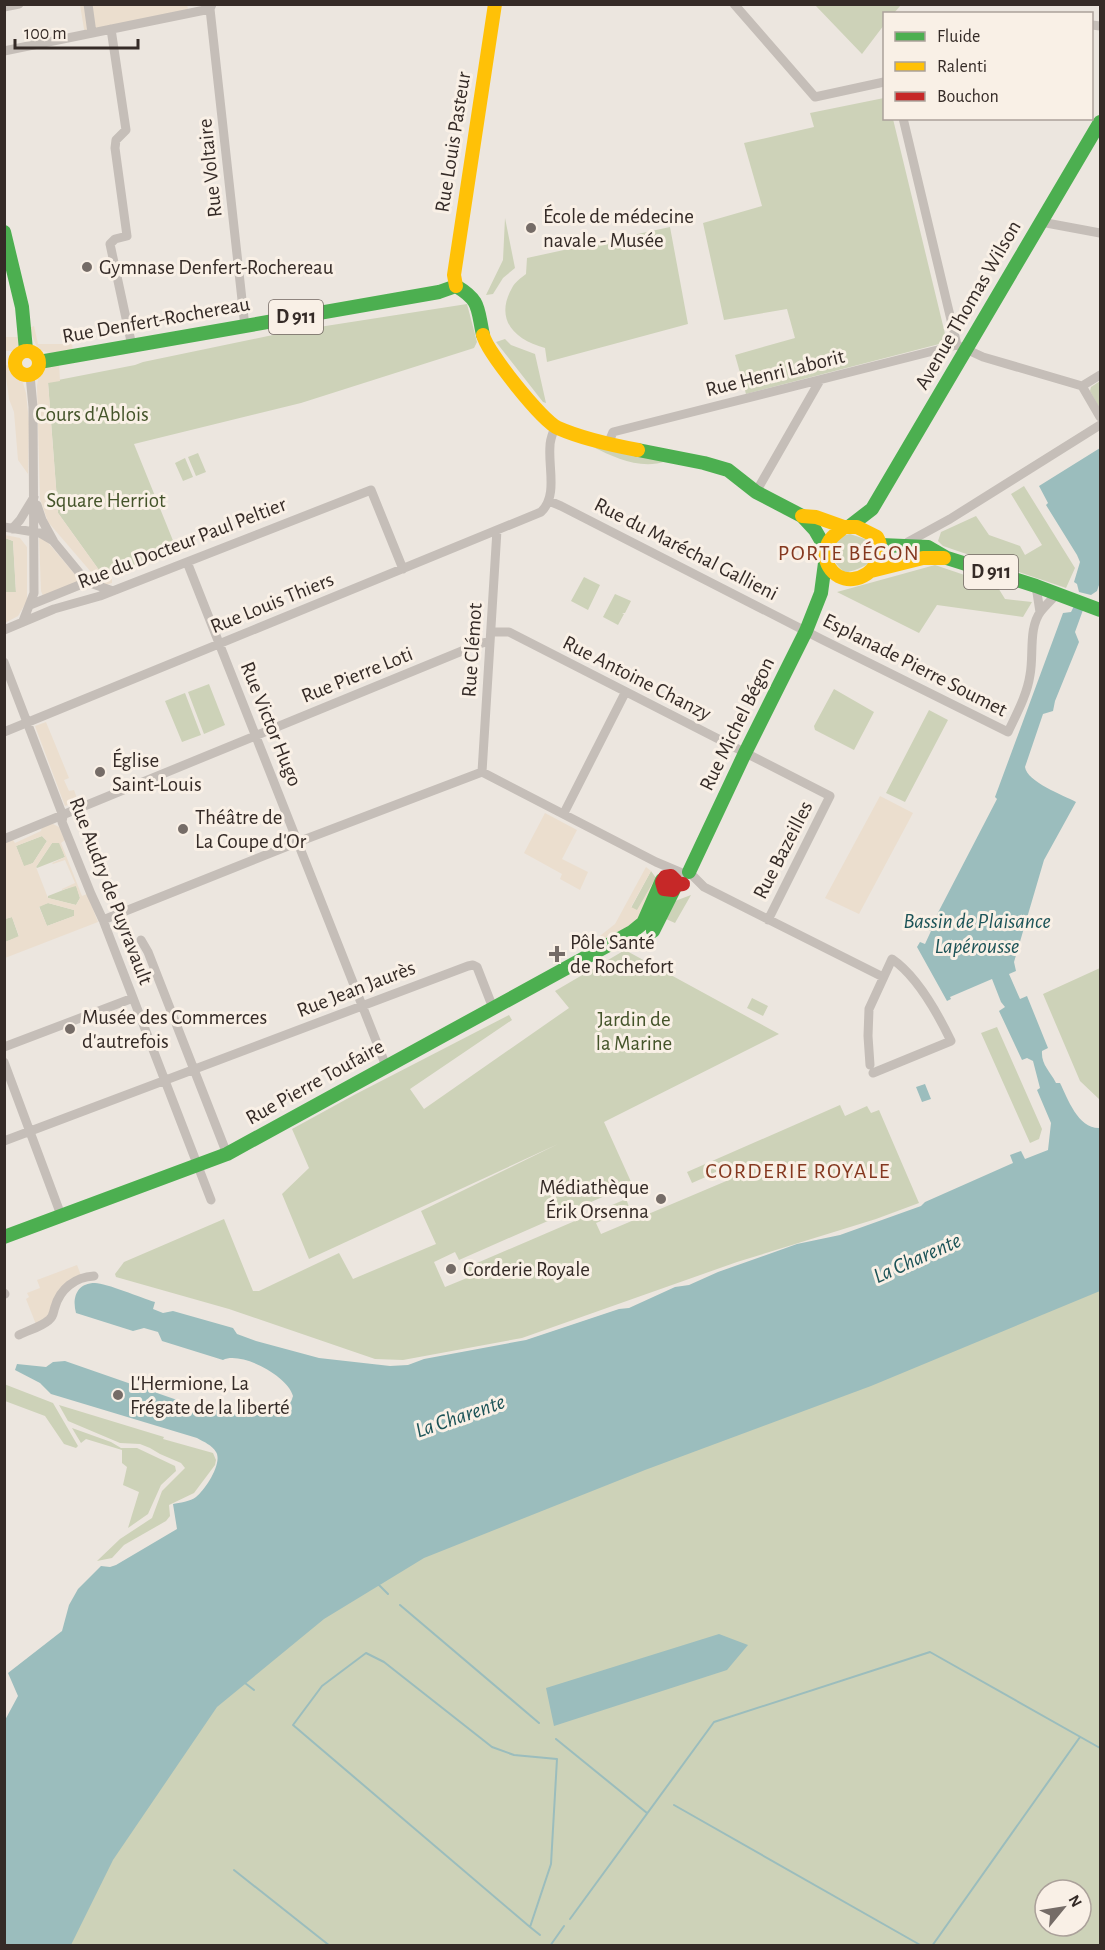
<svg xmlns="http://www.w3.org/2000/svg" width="1105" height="1950" font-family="'Alegreya Sans',sans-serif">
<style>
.green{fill:#cdd2b8;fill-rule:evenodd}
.plaza{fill:#ebdece;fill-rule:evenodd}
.water{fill:#9bbdbd}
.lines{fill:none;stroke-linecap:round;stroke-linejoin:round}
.stream{stroke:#9bbdbd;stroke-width:2}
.street{stroke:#c5beb8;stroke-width:9}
.fast{stroke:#4caf50;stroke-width:14}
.slow{stroke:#ffc107;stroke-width:14}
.jam{stroke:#c62828;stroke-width:14}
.poi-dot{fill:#756c67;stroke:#f9f0e6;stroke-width:2}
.labels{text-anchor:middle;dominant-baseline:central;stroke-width:6;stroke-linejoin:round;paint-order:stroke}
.shield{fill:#f9f0e6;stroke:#706660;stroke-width:1.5}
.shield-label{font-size:20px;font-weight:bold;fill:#352b27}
.street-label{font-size:21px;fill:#352b27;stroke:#f9f0e6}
.poi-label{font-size:21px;fill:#352b27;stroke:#f9f0e6;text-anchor:start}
.park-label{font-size:21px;fill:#44542a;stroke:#f9f0e6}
.neighbourhood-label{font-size:22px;letter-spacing:1.5px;fill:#85381f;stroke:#f9f0e6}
.water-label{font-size:22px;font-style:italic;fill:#1c5357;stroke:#f9f0e6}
</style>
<rect width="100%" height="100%" fill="#ece6df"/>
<path class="green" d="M815,5h86l-7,8 -10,1v11l-22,29z
M884,98v20l9,1 54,223 -201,52 -11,-39 60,-17 -8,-29 -63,11 -21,-97 59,-17 -18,-63 70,-16 -4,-14z
M505,218l10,50 -12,10 -10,16 -7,1 17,-35z
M670,227l18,97 -141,38 -2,-14c-30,-8 -51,-28 -33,-60 3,-6 9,-10 14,-14l1,-16z
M467,304l10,38 -3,6 -173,55 -167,41 44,109 -74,24 -46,-64 -10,-131 87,-17 8,-3 144,-30z
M505,339l6,6 24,9 11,49 -3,-1 -47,-60z
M1100,381v28l-10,-18 1,-4z
M593,447l73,14c-24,9 -51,-3 -73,-14z
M198,453l8,19 -10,4 -8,-19z
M185,458l8,19 -10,4 -8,-18z
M1024,486l51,82 -9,20 -123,-42 -5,-5 3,-9 35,-16 13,19 31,11 5,9 17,-10 -31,-51z
M850,534l18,6c15,22 -5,28 -23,33 -16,-16 -17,-17 -5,-37z
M5,538l8,3 3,52 -11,-1z
M935,565l62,21 8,13 27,3 -9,15 -86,-12 -18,28 -82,-41z
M584,577l16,8 -12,25 -17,-9z
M615,594l16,7 -6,12h-3l2,1 -6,11 -15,-8z
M209,684l16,41 -21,9 -16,-42z
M834,689l40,23 -20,38 -39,-20 -1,-4z
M185,693l16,42 -19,7 -17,-41z
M929,710l19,10 -43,82 -19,-9z
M42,836l5,5 -14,22 -9,4 -8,-21z
M52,843h8l5,14 -28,11 -1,-1z
M651,871l5,7 -19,33 -6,-3z
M76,885l4,13 -4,7 -28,-7v-2z
M691,895l-16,28 -9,-4 9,-18z
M48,903l26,7v6l-27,10 -8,-20z
M12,917l7,20 -14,5v-23z
M625,950l154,84 -175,88 28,62 -173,76 -4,-8 -21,10 11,25 22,-9 -4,-9 163,-70 4,10 -34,14 5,11 130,-55 -5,-11 -34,15 -5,-11 153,-67 5,11 22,-10 4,7 8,-3 40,93 -43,16 -139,43 -215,76 -119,22 -28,-1 -146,-50 -113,-32 -1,-3 9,-12 100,-43 29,72h6l80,-38 14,26 83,-35 -15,-33 137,-67 -249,115 -27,-65 27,-26 -17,-39 62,-34 155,-80 3,5 -102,69 14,20 145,-101 -14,-17z
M1100,968v132l-20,-19 -37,-87z
M752,998l16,8 -5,10 -16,-8z
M997,1027l45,102 -3,10 -9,4 -49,-110z
M1100,1253v692l-1052,1 152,-265 177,-131zM1045,1890h36v36h-36z
M4,1384l49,19 25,43 -2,2 -12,-4 -19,-28 -40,-15z
M59,1405l105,32 -1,2 50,14 3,7 -1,5 -21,28 -25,12 1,11 -4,5 -42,24 -12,13 -15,3 23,-22 32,-21 10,-27 23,-23 -4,-5 -21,-9 -10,-6 -10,-4 -20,-1 -52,-22z
M72,1428l39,14 10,6h16l38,18 1,5 -15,14 -13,29 -20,14 11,-36 -16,-7 4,-18 -5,-4v-13l-36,-11 -5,4z"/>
<path class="plaza" d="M80,5h107l2,8 -104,22z
M34,326l4,18h34l1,6 -24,3 -8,-3 -5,-5 -7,-17z
M4,337h14l2,7 -8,7h-7z
M59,364l1,17 -12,2 10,130 46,64 8,-2v8l-6,2 -9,-6 -49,-57 -8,-23 -3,-113 2,-13 7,-6z
M6,365l6,2 11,16 3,10 3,29 -1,52 -10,-14 -4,-48 -5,-13 -4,-30z
M5,535l15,3 7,9v54l-9,15 -13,7v-31h11l-3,-51 -8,-3z
M39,536l6,3 33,39v5l-35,13 -2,-5z
M46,722l23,56 -5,2 5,11 5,-1 4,11 -13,5 -30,-80z
M880,796l33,17 -54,101 -34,-16z
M545,813l32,17 -15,29 26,13 -8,18 -20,-11 2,-5 -38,-21z
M53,824l6,3 6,13 -4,3 21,53 5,-2 11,28 -93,36v-16l14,-6 -7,-19 -7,2v-76l8,-3 2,3 26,-12 1,-4 5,-2zM42,836l5,5 -14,22 -9,3 -8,-20zM52,843h7l6,14 -13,6 1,1 12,-4 10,23 -13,6v1l14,-4 4,12 -4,7 -28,-7 -12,-31zM48,903l26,7v6l-27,10 -8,-19z
M646,867l5,4 -20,36 6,3 18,-31 -14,40 -46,28 -4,-4 24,-19z
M77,1265l5,13 -13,7 -16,31 -16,11 -11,-28 3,-2 -2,-4 13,-5 -3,-8z"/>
<path class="water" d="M1100,448v134l-3,9 -6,4 -12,-3 -2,-8 -3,-2 6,-20 -3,-7 -31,-50 2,-2 -9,-17z
M1074,606l9,4 -8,22 4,10 -24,59 -2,10 -10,3 -18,53c2,15 38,28 51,35l-32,58 -30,102 2,9 -7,3 11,25 7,-3 21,52 -6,3c-1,14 8,20 14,32h4c8,16 18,46 40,45v163l-229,95 -226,84 -221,88 -100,61 -107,88 -104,153 -42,85h-66l-1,-223 14,-26 -10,-23 54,-42 7,-26 9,-16 23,-23 9,1 6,-2 61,-36 -4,-25c6,-1 18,-3 23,-7 9,-7 27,-34 20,-45 -4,-7 -12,-10 -19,-14l-146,-44 -11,-11 -25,-13 2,-6 29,3 7,-5 12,-1 138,48 68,6c11,-2 19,-7 22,-19 -5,-20 -52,-45 -70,-36l-61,-19 -4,-9 -14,-4 -11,3 -57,-18c-4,-14 0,-30 19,-30 11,0 46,15 60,19l-2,7 10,4 10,-2 60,17 4,6 19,7 63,17 71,8 18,-1 16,-6 102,-19 93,-31 10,-1 46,-21 14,-2 29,-13 79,-28 43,-9 81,-29 4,-4 88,-39 -3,-8 11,-4 4,8 23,-9 3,-27 -14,-33 3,-2 -7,-27 -6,-3 -5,2 -23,-49 6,-4 -4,-5 -9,-23 -42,18 1,2 -4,2 -30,-54 3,-5 5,2 6,-13 -2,-1 68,-131 -2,-2 68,-184 8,-1z
M925,1084l6,15 -9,3 -6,-15z
M719,1634l29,11 -21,25 -173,56 -8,-38z"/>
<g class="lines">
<path class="stream" d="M379,1585l9,9
M400,1605l139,118
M245,1683l9,7
M556,1739l91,74
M674,1805l248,141
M234,1870l96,76
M570,1919l144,-197 216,-70 170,96
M530,1927l21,-63 6,-105 -43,-4 -22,-8 -108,-85 -18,-9 -44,33 -29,39 237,202 10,8
M550,1946l14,-20
M932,1946l148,-209"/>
<path class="street" d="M88,4l4,29
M212,4l-2,5 35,318
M734,4l81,93 69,-15
M4,7l15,-3
M1092,25l8,1
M111,29l15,101 -10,10 -1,8 12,88 -12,3 -5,5 22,102
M4,51l206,-42
M903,118l54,227 26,12 99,29
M1041,222l59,11
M1100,375l-18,11 18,31
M608,444l5,-12 344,-87
M756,492l63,-110
M549,501l12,5 260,133 187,93c9,-19 19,-37 22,-57 4,-20 -2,-47 11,-64 5,-6 11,-12 16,-17
M37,505l5,15 12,22 33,40 26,9
M4,527l36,6 12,7
M12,529l8,-9 14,-23
M906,546l2,-4 42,-23 150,-94
M187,562l199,504
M1036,586l4,26
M30,605l57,-23
M23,621l11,-28 -1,-186 -3,-32
M4,630l50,-21 46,-13 271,-106 32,79
M491,632h18l321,164 -62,124
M4,662l59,154 -1,6 29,72 12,26 108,280
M4,732l537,-220c17,-16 7,-45 9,-66 0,-7 3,-13 5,-19
M482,772l15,-242
M482,772l174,90 26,11
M564,813l61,-120
M4,839l475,-195 11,-3
M691,874l13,13 179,90
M103,920l195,-78 184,-70
M141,940l7,12 79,202
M4,1047l129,-49
M4,1062l57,153
M870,1065l-2,-29 1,-27 23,-50c25,17 46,55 59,82l-78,32
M4,1141l464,-175 5,-1 4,2 16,41
M4,1293l1,1
M19,1335c10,-5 22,-8 30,-15 5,-4 4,-8 6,-13 5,-18 20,-30 39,-31"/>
<path class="fast" d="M4,232l18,75 4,43
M39,362l400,-70 17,-6c25,15 21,22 27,49
M638,450l66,13 24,7 28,22 46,24 13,14 11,19
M850,526l22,-17 228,-387
M881,545l47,2 19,11 89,28 64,24
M689,872l56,-119 61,-122 15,-38 4,-30
M644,921l18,-41
M653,931l22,-44
M4,1237l223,-83 405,-222 11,-9"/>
<path class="slow" d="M456,286l-2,-11 41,-271
M483,335c4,17 59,86 75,93 25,11 53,17 80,22
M15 363a12 12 0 1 1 24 0a12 12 0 1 1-24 0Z
M802,516l14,1 28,10h13l20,10c10,17 -4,40 -24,42 -21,2 -35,-21 -23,-39 3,-5 10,-9 14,-13
M871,571l52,-13h21"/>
<path class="jam" d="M676,885v-4l-5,-5 -6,1 -3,5 2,7 9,1 3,-5 7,-1"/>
</g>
<g class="poi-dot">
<circle cx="531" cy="228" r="6"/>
<circle cx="87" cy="267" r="6"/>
<circle cx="100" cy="772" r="6"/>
<circle cx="183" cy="829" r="6"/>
<path d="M554 945h6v6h6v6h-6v6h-6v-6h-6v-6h6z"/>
<circle cx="70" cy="1029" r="6"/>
<circle cx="661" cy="1199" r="6"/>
<circle cx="451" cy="1269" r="6"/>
<circle cx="118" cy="1395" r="6"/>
</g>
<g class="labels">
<g class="shield">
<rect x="269" y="300" width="54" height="34" rx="4.5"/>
<rect x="964" y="555" width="54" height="34" rx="4.5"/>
</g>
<g class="shield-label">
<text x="296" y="317">D 911</text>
<text x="991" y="572">D 911</text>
</g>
<g class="street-label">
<text transform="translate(453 142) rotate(-81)">Rue Louis Pasteur</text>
<text transform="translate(210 168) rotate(-96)">Rue Voltaire</text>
<text transform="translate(968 305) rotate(-60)">Avenue Thomas Wilson</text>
<text transform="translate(156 320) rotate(-10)">Rue Denfert-Rochereau</text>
<text transform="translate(775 373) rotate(-14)">Rue Henri Laborit</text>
<text transform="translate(182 543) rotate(-21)">Rue du Docteur Paul Peltier</text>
<text transform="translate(686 549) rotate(27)">Rue du Maréchal Gallieni</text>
<text transform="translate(272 603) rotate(-22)">Rue Louis Thiers</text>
<text transform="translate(472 650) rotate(-86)">Rue Clémot</text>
<text transform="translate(915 665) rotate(27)">Esplanade Pierre Soumet</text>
<text transform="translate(357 675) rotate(-22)">Rue Pierre Loti</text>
<text transform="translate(637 678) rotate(27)">Rue Antoine Chanzy</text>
<text transform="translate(271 724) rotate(68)">Rue Victor Hugo</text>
<text transform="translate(737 724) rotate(-64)">Rue Michel Bégon</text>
<text transform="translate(783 850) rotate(-63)">Rue Bazeilles</text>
<text transform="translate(111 891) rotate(69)">Rue Audry de Puyravault</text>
<text transform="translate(356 989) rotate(-21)">Rue Jean Jaurès</text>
<text transform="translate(315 1082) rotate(-29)">Rue Pierre Toufaire</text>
</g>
<g class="poi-label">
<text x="543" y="216">École de médecine<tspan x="543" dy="24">navale - Musée</tspan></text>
<text x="99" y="267">Gymnase Denfert-Rochereau</text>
<text x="112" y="760">Église<tspan x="112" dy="24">Saint-Louis</tspan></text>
<text x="195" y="817">Théâtre de<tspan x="195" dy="24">La Coupe d'Or</tspan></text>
<text x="570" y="942">Pôle Santé<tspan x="570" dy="24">de Rochefort</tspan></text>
<text x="82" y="1017">Musée des Commerces<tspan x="82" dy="24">d'autrefois</tspan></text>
<text x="649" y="1187" text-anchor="end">Médiathèque<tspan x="649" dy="24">Érik Orsenna</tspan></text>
<text x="463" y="1269">Corderie Royale</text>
<text x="130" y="1383">L'Hermione, La<tspan x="130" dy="24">Frégate de la liberté</tspan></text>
</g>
<g class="park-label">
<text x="92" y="414">Cours d'Ablois</text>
<text x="106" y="500">Square Herriot</text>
<text x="634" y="1019">Jardin de<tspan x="634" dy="24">la Marine</tspan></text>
</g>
<g class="neighbourhood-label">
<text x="849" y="553">PORTE BÉGON</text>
<text x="798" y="1171">CORDERIE ROYALE</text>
</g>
<g class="water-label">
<text x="977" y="921">Bassin de Plaisance<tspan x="977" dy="25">Lapérousse</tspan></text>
<text transform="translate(917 1258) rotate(-24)">La Charente</text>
<text transform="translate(460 1416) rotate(-19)">La Charente</text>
</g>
</g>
<rect width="1105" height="1950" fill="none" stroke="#352b27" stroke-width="12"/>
<rect x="883" y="12" width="210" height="108" fill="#f9f0e6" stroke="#aba19a" stroke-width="1.5"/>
<rect x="895" y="32" width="30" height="9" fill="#4caf50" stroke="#aba19a" stroke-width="1.5"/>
<text x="937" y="42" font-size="18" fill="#352b27">Fluide</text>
<rect x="895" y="62" width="30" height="9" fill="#ffc107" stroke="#aba19a" stroke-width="1.5"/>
<text x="937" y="72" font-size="18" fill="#352b27">Ralenti</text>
<rect x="895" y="92" width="30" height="9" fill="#c62828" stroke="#aba19a" stroke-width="1.5"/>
<text x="937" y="102" font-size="18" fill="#352b27">Bouchon</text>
<g transform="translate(1063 1908) rotate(60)"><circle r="28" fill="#f9f0e6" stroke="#aba19a" stroke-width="1.5"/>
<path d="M0-4.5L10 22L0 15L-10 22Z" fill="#756c67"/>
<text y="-9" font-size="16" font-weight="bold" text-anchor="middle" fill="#352b27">N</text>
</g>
<path d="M15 39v9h123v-9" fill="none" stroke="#352b27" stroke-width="3"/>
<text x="24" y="39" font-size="18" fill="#352b27" stroke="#f9f0e6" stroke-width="4.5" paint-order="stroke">100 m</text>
</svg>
